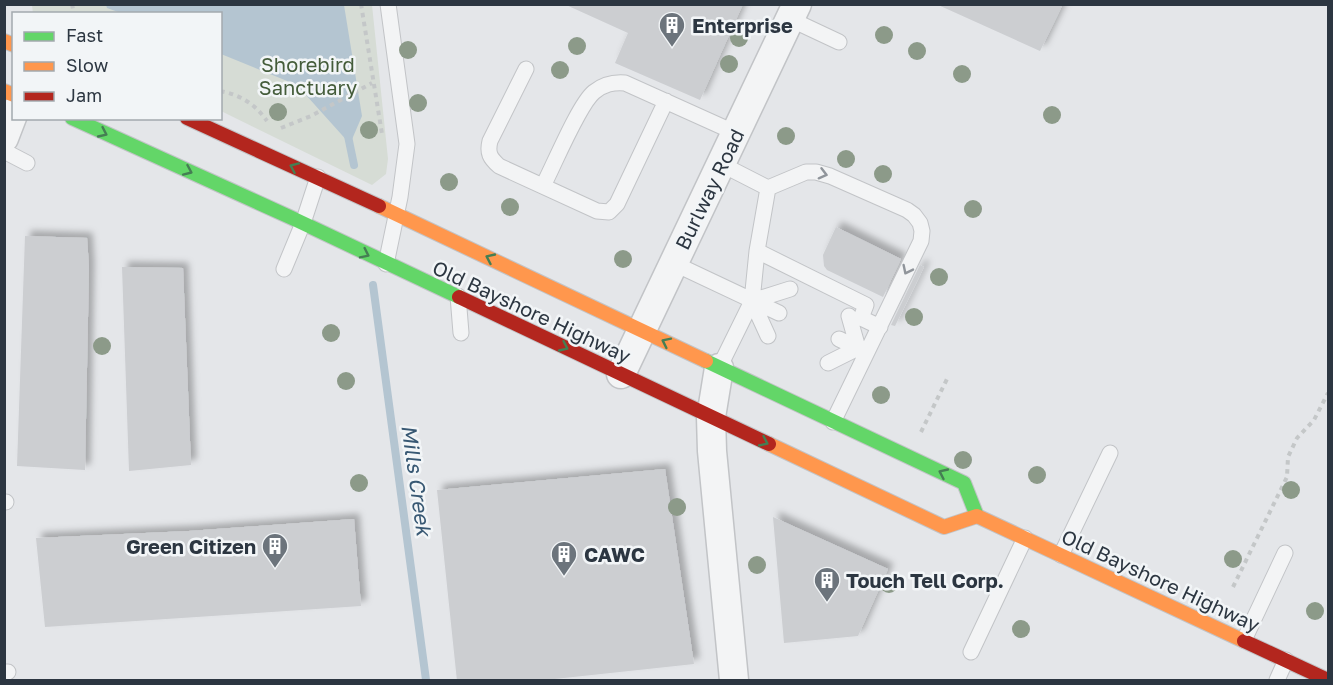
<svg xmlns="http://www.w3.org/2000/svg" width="1333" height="685" font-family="'Golos Text',sans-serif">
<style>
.green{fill:#d6dcd5}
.water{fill:#b4c5d1}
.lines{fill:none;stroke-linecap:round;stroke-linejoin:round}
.stream{stroke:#b4c5d1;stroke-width:8}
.building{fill:#ccced1;filter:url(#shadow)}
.lane-casing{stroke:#c2c4c7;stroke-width:17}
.street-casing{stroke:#c2c4c7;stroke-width:31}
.fast-casing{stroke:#c2c4c7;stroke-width:16}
.slow-casing{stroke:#c2c4c7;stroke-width:16}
.jam-casing{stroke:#c2c4c7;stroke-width:16}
.path{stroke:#c4c7c8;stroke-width:4;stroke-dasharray:4.5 4.5;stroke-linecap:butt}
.lane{stroke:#f3f4f5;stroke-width:15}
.street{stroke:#f3f4f5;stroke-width:28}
.fast{stroke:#63d668;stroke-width:14}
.slow{stroke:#ff974d;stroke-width:14}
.jam{stroke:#b3261e;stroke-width:14}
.tree{fill:#8c9a89}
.oneway{stroke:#457e53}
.oneway2{stroke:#90959b}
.labels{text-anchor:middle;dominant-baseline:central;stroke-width:5;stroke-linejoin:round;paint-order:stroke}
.poi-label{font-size:20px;font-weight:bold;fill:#2c3641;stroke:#f2f5f7;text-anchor:start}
.park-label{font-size:20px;fill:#445c3a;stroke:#f2f5f7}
.street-label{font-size:20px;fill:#2c3641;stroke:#f2f5f7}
.water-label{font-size:21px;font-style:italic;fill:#385873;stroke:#f2f5f7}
</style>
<defs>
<filter id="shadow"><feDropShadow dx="5.5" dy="-5.5" stdDeviation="3" flood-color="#0004"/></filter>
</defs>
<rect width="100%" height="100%" fill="#e4e6e9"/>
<path class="green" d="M32,5h340l16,154 -2,15 -14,11 -151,-74 -1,-97h-187z"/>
<path class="water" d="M106,5h238l18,111 -12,28 -53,-59 -76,-31 -1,-40 -99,-1 -14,-5z"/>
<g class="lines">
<path class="stream" d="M348,136l6,29
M373,285l53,395"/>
</g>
<path class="building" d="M564,4h179l-43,96 -85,-37 13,-30z
M936,4h127l-23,47z
M836,227l65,32 -18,38 -56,-27 -3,-4 -1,-11z
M25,236l62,2 2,29 -4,203 -68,-4z
M920,265l4,2 -29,59 -4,-1z
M122,267l61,1 8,197 -62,6z
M665,469l29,195 -158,17h-79l-20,-191z
M773,517l115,52 -30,67 -74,7z
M354,519l7,87 -316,21 -9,-89 153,-7z"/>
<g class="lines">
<g class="lane-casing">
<path id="lane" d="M790,19l49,23
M526,69l-36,72c-3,12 0,17 9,25l98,45 12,1 8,-8 49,-103
M4,151l23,12
M543,186c11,-21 36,-82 51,-94 10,-8 19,-10 31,-9l111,50
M768,188l38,-16h10l14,4 77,34 7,5 6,8 2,8 -1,10 -88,181
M757,251l109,54 -5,13 19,9
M673,263l106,50
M386,264l14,-67 7,-53 -19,-140
M284,269l19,-46 15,-46
M458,296l3,37
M849,316l9,32
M768,336l-16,-35 38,-12
M839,339l23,11
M828,363l30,-15
M719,368l33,-67 5,-50 11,-63 -47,-24
M4,502h2
M1061,555l49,-102
M1244,640l41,-87
M971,652l54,-114
M4,672h4
M1277,680l9,-20"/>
</g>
<g class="street-casing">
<path id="street" d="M4,138l10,-26
M719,368l-8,49 1,34 22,229
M621,374l176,-370"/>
</g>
<g class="fast-casing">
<path id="fast" d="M72,118l220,100 167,79
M706,361l258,122 13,33"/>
</g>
<g class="slow-casing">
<path id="slow" d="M4,41l10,4
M4,91l10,4
M379,206l327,155
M769,444l175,83 33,-11 267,125"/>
</g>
<g class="jam-casing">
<path id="jam" d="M187,118l192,88
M459,297l310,147
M1244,641l84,39"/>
</g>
<path class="path" d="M72,4l2,10
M361,4l21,130
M220,91c21,4 35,13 47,30
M281,128l30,-12 61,-33
M921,432l27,-55
M1233,587l54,-110 1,-20 9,-19 17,-18 14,-27"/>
<use href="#lane" class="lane"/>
<use href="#street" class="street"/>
<use href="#fast" class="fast"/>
<use href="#slow" class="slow"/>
<use href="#jam" class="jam"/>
</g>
<g class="tree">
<circle cx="884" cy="35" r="9"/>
<circle cx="739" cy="38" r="9"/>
<circle cx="577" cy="46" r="9"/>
<circle cx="408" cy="50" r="9"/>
<circle cx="917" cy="51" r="9"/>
<circle cx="729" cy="64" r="9"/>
<circle cx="560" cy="70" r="9"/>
<circle cx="962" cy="74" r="9"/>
<circle cx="418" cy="103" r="9"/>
<circle cx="278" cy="112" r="9"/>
<circle cx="1052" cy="115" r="9"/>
<circle cx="369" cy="130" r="9"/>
<circle cx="786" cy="136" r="9"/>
<circle cx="846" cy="159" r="9"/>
<circle cx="883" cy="174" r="9"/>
<circle cx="449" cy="182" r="9"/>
<circle cx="510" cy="207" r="9"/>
<circle cx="973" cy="209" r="9"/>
<circle cx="623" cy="259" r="9"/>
<circle cx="939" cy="277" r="9"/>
<circle cx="914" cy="317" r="9"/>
<circle cx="331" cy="333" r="9"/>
<circle cx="102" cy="346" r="9"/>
<circle cx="346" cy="381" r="9"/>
<circle cx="881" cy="395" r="9"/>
<circle cx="963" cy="460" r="9"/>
<circle cx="1037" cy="475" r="9"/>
<circle cx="359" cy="483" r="9"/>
<circle cx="1291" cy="490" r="9"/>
<circle cx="677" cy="507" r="9"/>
<circle cx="1233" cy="559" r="9"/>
<circle cx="757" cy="565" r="9"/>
<circle cx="889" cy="584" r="9"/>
<circle cx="1315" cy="611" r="9"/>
<circle cx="1021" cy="629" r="9"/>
</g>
<defs><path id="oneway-chevron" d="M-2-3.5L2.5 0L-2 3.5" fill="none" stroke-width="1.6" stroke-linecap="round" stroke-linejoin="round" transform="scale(1.5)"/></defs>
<g class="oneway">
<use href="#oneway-chevron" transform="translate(103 133) rotate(25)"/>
<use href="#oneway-chevron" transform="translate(294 167) rotate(-156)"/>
<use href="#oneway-chevron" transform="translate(188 171) rotate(24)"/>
<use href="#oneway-chevron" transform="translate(365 254) rotate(26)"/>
<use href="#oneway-chevron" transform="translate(490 258) rotate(-155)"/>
<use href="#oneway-chevron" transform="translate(666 342) rotate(-154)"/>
<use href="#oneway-chevron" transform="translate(564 347) rotate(25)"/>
<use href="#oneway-chevron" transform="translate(764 442) rotate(25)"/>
<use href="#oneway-chevron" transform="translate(943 473) rotate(-155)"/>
</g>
<g class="oneway2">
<use href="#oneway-chevron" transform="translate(823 174) rotate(15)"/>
<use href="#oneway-chevron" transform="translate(907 270) rotate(116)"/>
</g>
<defs>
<g id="building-pin" transform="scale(1.35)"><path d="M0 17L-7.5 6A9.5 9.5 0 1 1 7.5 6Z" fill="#6c747c" stroke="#f2f5f7"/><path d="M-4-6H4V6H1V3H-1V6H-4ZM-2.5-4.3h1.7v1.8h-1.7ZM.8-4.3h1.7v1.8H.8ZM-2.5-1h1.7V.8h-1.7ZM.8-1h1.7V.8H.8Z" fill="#fff"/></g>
</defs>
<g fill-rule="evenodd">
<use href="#building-pin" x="672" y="25"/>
<use href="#building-pin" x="275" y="546"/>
<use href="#building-pin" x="564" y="554"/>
<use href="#building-pin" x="827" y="580"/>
</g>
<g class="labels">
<g class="poi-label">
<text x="692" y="25">Enterprise</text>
<text x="256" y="546" text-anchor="end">Green Citizen</text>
<text x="584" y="554">CAWC</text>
<text x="846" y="580">Touch Tell Corp.</text>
</g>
<g class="park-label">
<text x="308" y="64">Shorebird<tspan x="308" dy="23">Sanctuary</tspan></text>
</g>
<g class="street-label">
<text transform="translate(709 189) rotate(-64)">Burlway Road</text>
<text transform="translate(532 311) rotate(25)">Old Bayshore Highway</text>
<text transform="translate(1161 580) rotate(25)">Old Bayshore Highway</text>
</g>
<g class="water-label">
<text transform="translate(417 480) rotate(82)">Mills Creek</text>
</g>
</g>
<rect width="1333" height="685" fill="none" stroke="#2c3641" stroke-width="12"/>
<rect x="12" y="12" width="210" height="108" fill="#f2f5f7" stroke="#a3a9ae" stroke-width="1.5"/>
<rect x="24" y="32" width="30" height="9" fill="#63d668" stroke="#a3a9ae" stroke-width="1.5"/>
<text x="66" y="42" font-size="18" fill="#2c3641">Fast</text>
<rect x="24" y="62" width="30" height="9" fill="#ff974d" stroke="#a3a9ae" stroke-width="1.5"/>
<text x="66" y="72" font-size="18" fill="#2c3641">Slow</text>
<rect x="24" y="92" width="30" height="9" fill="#b3261e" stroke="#a3a9ae" stroke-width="1.5"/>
<text x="66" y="102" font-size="18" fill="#2c3641">Jam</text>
</svg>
